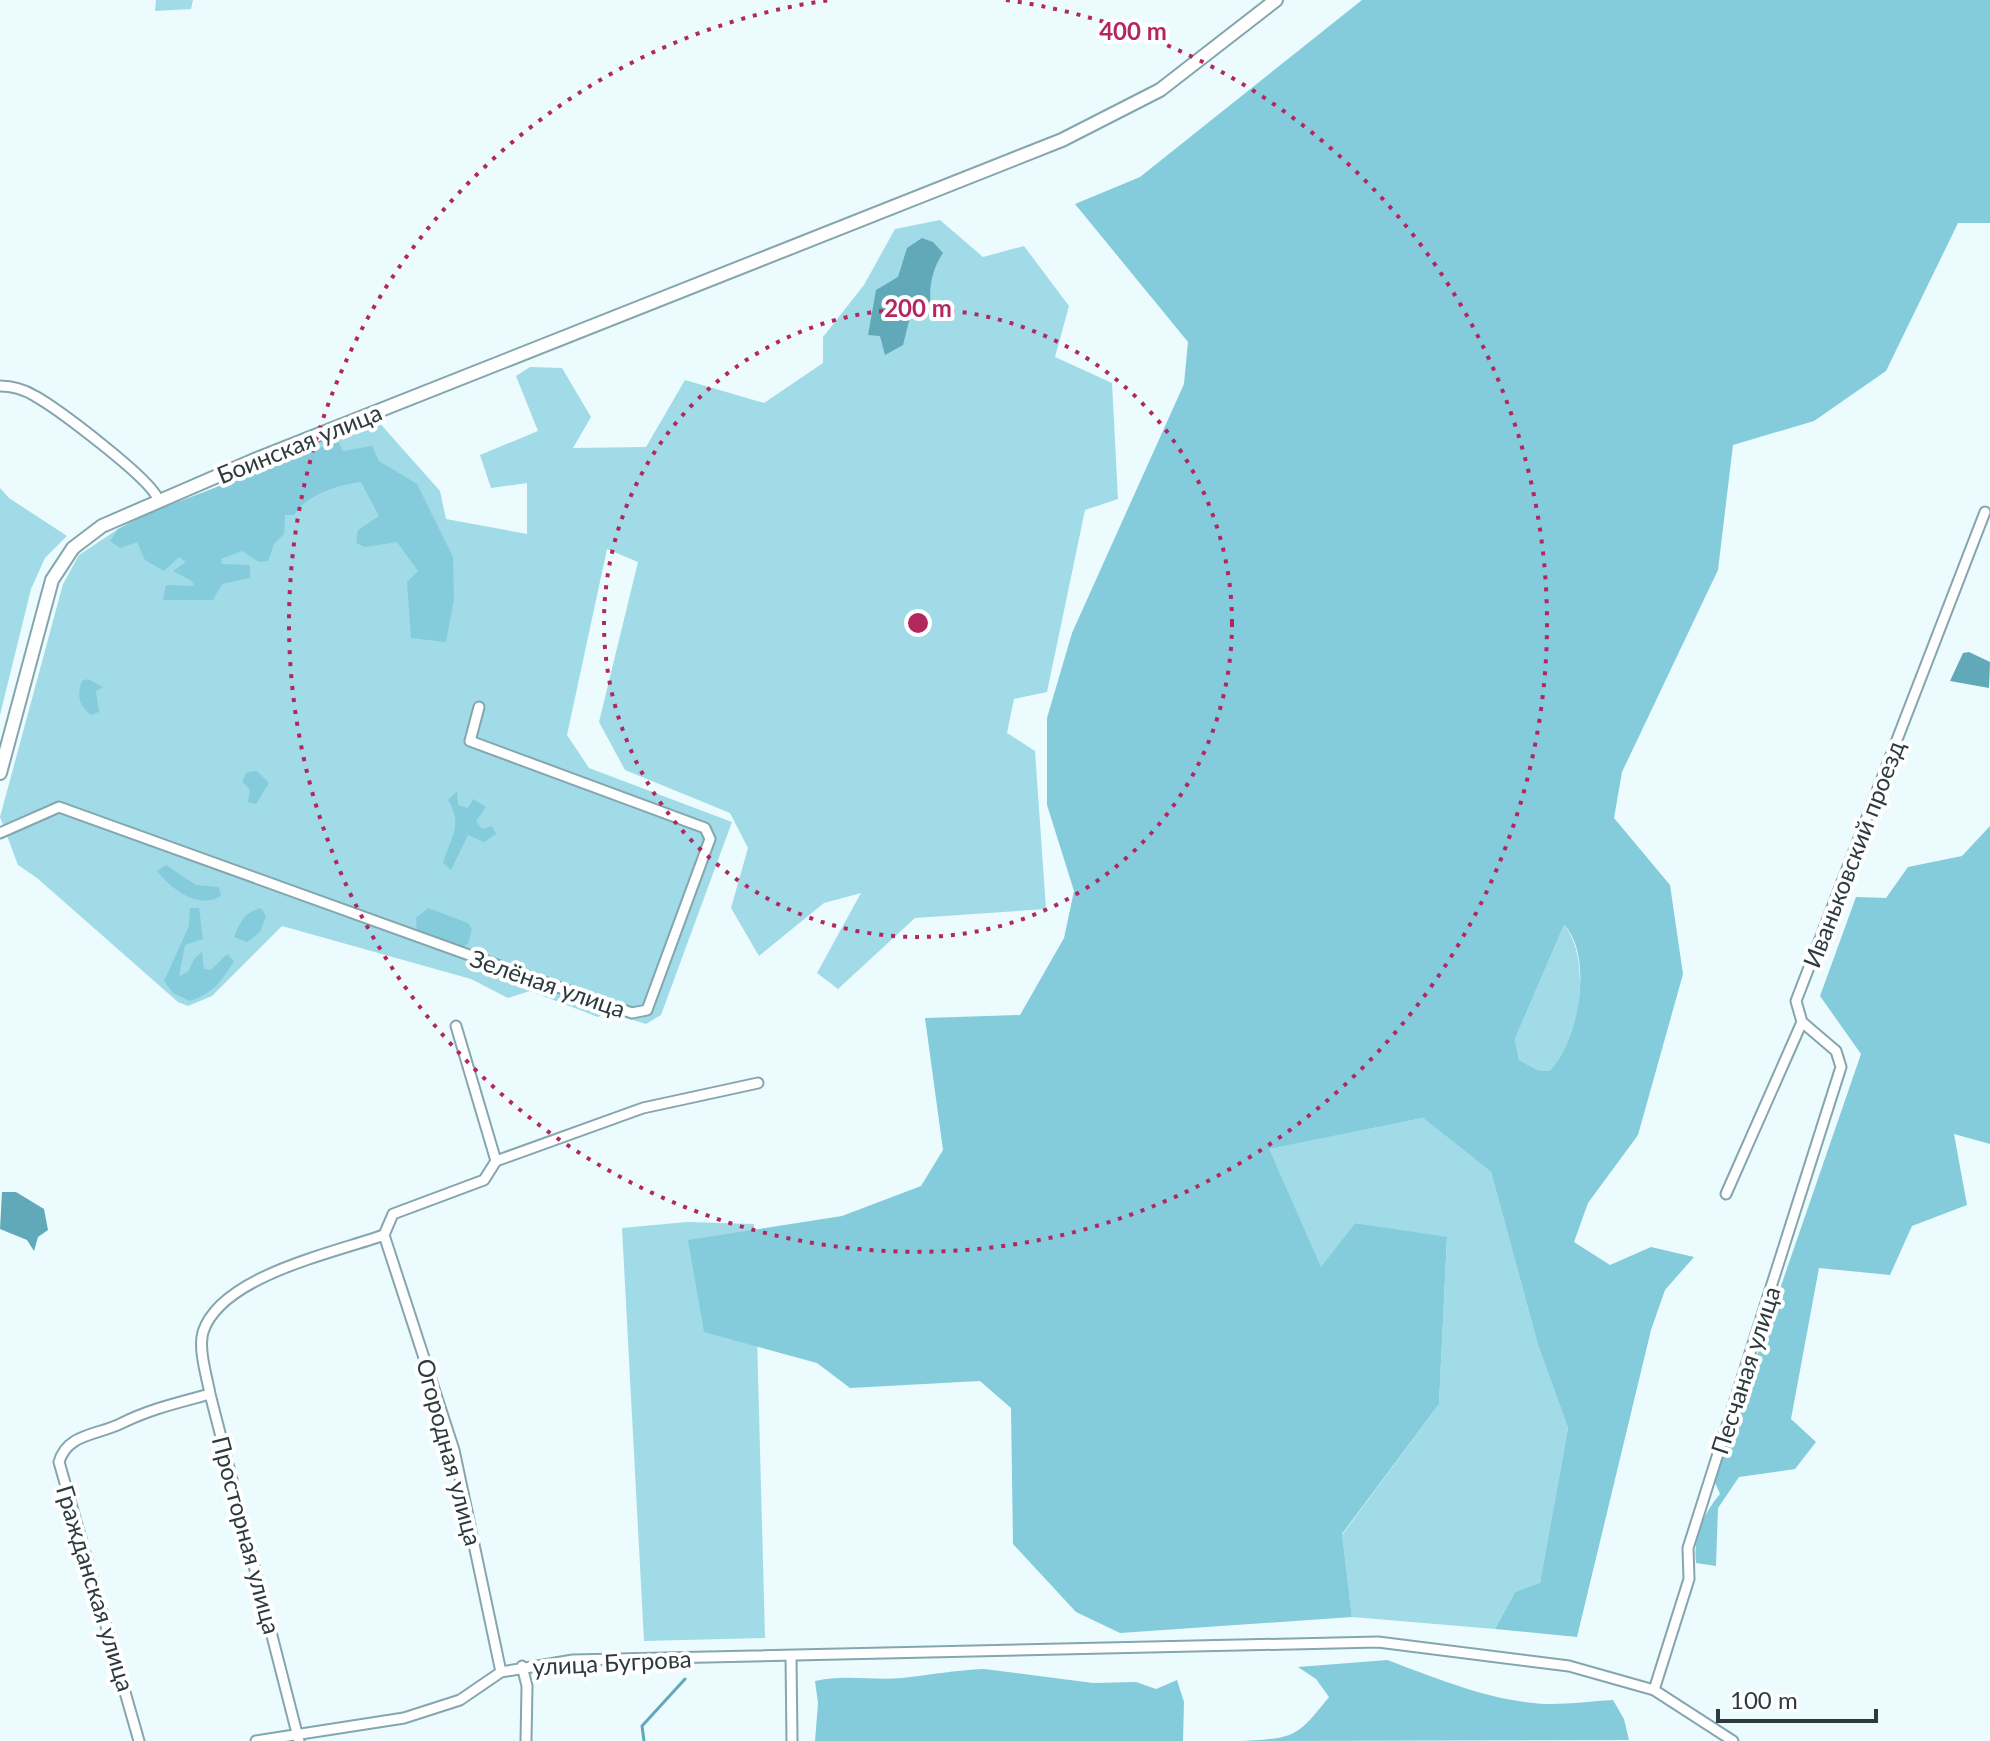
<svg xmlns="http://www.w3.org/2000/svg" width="1990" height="1741" font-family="Lato,sans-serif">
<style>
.green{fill:#a0dbe7}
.forest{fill:#84ccdc;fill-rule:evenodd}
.water{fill:#61a9b8}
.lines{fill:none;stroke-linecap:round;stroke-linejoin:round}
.stream{stroke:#61a9b8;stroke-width:3}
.street-casing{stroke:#84a6ae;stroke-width:13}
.secondary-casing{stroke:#84a6ae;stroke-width:16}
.street{stroke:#fff;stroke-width:9}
.secondary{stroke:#fff;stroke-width:12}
.ring{fill:none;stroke:#b3275f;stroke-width:4;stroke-dasharray:4 8}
.labels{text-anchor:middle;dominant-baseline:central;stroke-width:8;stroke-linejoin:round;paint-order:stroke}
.street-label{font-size:24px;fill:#2d3b3e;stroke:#fff}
.centre{fill:#b3275f;stroke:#fff;stroke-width:4}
.ring-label{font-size:24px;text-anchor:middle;font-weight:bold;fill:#b3275f;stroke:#fff;stroke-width:8;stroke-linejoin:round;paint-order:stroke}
</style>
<rect width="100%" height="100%" fill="#ecfbfe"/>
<path class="green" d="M156,0h37l-2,9 -36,2z
M940,220l43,37 41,-11 45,60 -14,51 57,26 6,116 -33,11 -38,182 -33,7 -7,34 28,18 11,158 -131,9 -77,71 -21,-16 44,-80 -37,10 -65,53 -28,-48 17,-60 -18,-35 -105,-43 -26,-48 39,-160 -31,-13 -40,186 22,33 143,54 -71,193 -15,9 -38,-12 -10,5 -68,-26 -22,7 -37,-19 -189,-53 -70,70 -24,10 -10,-4 -141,-124 -19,-13 -18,-48 63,-233 16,-29 39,-26 258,-110 64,72 6,28 81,15v-51l-36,5 -11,-33 58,-24 -22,-55 14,-9 32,1 29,49 -18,31 73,-1 39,-67 79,23 59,-40v-26l41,-52 31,-56z
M0,488l9,10 58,38 -22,22 -14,31 -31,126z
M1564,925c28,32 17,119 -15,146l-11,-1 -19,-10 -4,-21z
M1423,1118l68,54 47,173 30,83 -28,156 -25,8 -20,37 -143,-12 -10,-82 97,-131 8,-166 -92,-15 -34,45 -53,-119z
M687,1222l67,2 11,414 -121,3 -22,-413z"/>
<path class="forest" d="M1362,0h628v223h-32l-72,148 -72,50 -81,24 -15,125 -96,202 -8,46 56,67 13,89 -45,161 -50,68 -14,39 36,23 41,-18 43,10 -29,33 -14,40 -74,307 -82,-8 20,-37 25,-9 28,-155 -30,-83 -47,-173 -68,-54 -154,31 52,118 34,-44 92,14 -8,167 -97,130 10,83 -232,16 -44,-21 -63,-68 -2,-136 -31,-27 -130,7 -33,-25 -113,-31 -16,-92 154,-24 79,-30 22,-36 -18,-132 95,-3 44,-77 10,-47 -27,-86v-87l25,-85 112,-249 4,-42 -113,-138 65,-27zM1564,925c30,29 15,120 -15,146l-11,-1 -19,-10 -4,-21z
M338,441l5,10 29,-5 7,15 38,23 36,73 1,42 -8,43 -35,-4 -4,-56 11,-11 -21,-29 -32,5 -9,-4 2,-13 21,-14 -18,-34c-24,3 -55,13 -67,33h-9l-1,19 -10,10 -6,17 -9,1 -17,-11 -21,8 1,5 28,1v13l-28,6 -9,16h-50l3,-15 28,1 -2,-5 -19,-10 13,-9 -7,-5 -15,14 -19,-11 -8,-18 -17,6 -10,-7 8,-12 28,-15z
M88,679l15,8 -7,4 3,21 -8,3c-13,-10 -14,-20 -9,-34z
M257,771l12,12 -13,21 -8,-2 2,-12 -8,-9 5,-9z
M457,791l1,14 10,3 5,-9 13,8 -10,14 6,8 10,-3 4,8 -12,8 -16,-7 -17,35 -8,-7c7,-25 21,-38 5,-63z
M1990,826v318l-36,-10 13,71 -55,21 -22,49 -71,-7 -28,151 25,23 -21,27 -56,8 -21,31 -2,58 -20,-3c-3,-26 7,-49 24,-69l-6,-14 147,-426 -41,-58 36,-99 30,1 22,-31 54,-11z
M166,865l30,20 23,2 2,9c-24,14 -49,-7 -64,-25z
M190,908h9l4,31 -18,6 -6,31 9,-4 6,-13 8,-7 2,17 7,1 16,-16 7,7c-12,20 -22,33 -44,40l-17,-8 -9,-12 25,-55z
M261,908l5,8 -6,16 -13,10 -13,-5c6,-15 11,-25 27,-29z
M428,908l40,15 4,6 -4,15 -8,4 -43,-16 -1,-14z
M1387,1660c52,19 107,43 164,44 20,0 42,-3 62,-4l11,19 5,21 -387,1c53,-3 54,-3 87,-44l-13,-18 -18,-12z
M984,1669l109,14 43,-1 20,7 21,-9 7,22 -1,39h-368l3,-38 -3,-22c29,-7 58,0 87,-3 28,-3 54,-8 82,-9z"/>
<path class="water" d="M922,238l11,4 10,11c-10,14 -15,35 -12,52l-20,8 -8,32 -18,10 -5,-19 -12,-1 8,-45 22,-13 9,-29z
M1969,652l21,10 -1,26 -39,-7 13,-28z
M2,1192h14l28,17 4,21 -10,7 -4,14 -7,-11 -27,-11z"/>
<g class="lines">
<path class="stream" d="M644,1741l-2,-15 43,-47"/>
<g class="street-casing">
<path id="street" d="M0,386c12,0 25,4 35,10 23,13 115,82 123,103
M0,833l59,-26 546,197 27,9 15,-3 63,-171 -5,-11 -235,-87 9,-34
M456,1026l40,135
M1726,1194l76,-172 -6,-21 189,-489
M384,1235l70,215 47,222
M791,1656l1,85
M522,1666l5,20 -1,55
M1654,1690l35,-111 -1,-31 153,-481 -5,-16 -34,-29
M139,1741l-80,-279c8,-28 38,-27 61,-38 30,-15 57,-21 90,-30
M256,1741l148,-23 56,-18 41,-28 72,-12 805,-18 191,24 85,24 79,51
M299,1741l-89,-347c-3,-17 -12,-45 -7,-62 18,-56 130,-79 181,-97l9,-21 91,-34 12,-19 147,-53 115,-25"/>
</g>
<g class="secondary-casing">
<path id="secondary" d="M0,773l52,-193 21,-32 29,-22 150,-65 810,-321 98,-50 116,-90"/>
</g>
<use href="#street" class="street"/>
<use href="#secondary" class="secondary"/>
</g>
<g class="ring">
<circle cx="918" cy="623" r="314"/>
<path d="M1006 0A629 629 0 1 1 830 0"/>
</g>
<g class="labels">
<g class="street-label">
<text transform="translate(299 443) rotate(-22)">Боинская улица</text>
<text transform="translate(1853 854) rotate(-69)">Иваньковский проезд</text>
<text transform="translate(548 983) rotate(19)">Зелёная улица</text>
<text transform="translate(1745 1370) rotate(-72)">Песчаная улица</text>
<text transform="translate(450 1452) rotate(75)">Огородная улица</text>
<text transform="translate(247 1535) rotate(75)">Просторная улица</text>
<text transform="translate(96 1588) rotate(73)">Гражданская улица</text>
<text transform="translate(612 1662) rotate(-3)">улица Бугрова</text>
</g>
</g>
<circle cx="918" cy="623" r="12" class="centre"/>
<g class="ring-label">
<text x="1133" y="40">400 m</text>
<text x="918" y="317">200 m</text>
</g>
<path d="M1718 1709v12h158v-12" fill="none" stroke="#2d3b3e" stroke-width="4"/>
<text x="1730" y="1709" font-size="24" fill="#2d3b3e" stroke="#ffffff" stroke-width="6" paint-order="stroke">100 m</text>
</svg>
